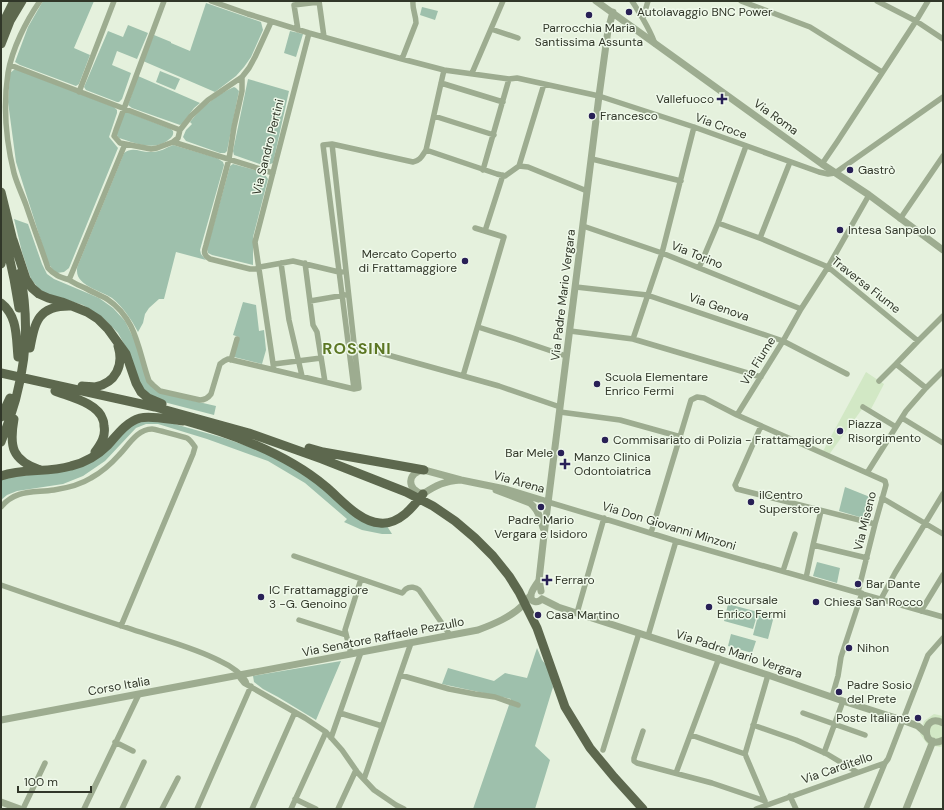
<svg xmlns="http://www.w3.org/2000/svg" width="944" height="810" font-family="'DM Sans',sans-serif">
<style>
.green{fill:#9ec0ac}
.plaza{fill:#d2e8c5}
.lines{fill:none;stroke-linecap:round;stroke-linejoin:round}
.minor{stroke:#9dac90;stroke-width:5.5}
.tertiary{stroke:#9dac90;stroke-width:7}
.trunk{stroke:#5d684e;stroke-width:9}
.poi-dot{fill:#282056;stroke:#eff9ea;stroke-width:1.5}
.labels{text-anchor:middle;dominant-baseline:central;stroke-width:3;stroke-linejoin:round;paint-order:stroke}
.poi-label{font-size:12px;fill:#313729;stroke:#eff9ea;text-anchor:start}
.street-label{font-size:12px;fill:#313729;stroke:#eff9ea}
.district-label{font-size:16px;font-weight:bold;letter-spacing:1px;fill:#5c7724;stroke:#eff9ea}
</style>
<rect width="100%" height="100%" fill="#e5f1dd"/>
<path class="green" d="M43,1h51l-20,47 16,7 -11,29 -3,2 -56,-21 -5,-3 13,-35z
M206,3l55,19 2,8 -12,27 -7,10 -8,9 -21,16 -72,-31 11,-26 17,7v1l19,8z
M422,7l16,4 -3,9 -15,-5z
M128,25l20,8 -11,26 -20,-8 -5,14 19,8 -9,26 -3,3h-2l-31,-12 -2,-3 24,-56 15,6z
M290,31l13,3 -7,23 -12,-4z
M15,69l99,38 3,3v3l-8,24 9,11 -49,120 -5,4 -7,1 -4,-3 -5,-7 -32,-101 -8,-60 2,-29z
M160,71l20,8 -5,11 -19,-8z
M138,76l62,27 -6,5 -12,16 -2,1 -48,-17 -4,-3z
M248,79l41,12 -16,72 -8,3 -31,-11 -1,-4z
M234,87l2,1 3,3 -12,60 -2,2h-5l-34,-12 -3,-4 3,-7 6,-6 -2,-2c11,-14 27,-28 44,-35z
M127,112l44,17 2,2c1,5 -2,7 -6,10 -15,10 -32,2 -48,-3l-3,-4 7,-21z
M173,145l44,13 6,4 1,3 -24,85 1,4 5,6 -30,-8 -12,47h-5l-10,9 -4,6 -2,9 -5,9c-7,-13 -14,-24 -26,-34 -10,-7 -35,-12 -35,-27 0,-2 0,-4 1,-6l46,-112c9,-7 17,0 28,-1 8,0 14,-4 21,-7z
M233,164l30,8 5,7 -15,58v28l-41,-10 -4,-2 -1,-4 23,-83z
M14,219l14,5 14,40 5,10 7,5 45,19 14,10 12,13 11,22 17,45 37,12 26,6 -2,9 -54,-14 -18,-12 -14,-38 -10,-18 -16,-16 -19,-12 -38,-12 -6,-4 -8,-10 -9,-27z
M243,302l13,3 3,26 5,-1 2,20 -4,14 -28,-7 5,-20 -6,-2z
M157,419l67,19 48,17 26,14 55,45 34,12 5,8h-10l-20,-4 -18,-8 3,-3 -42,-36 -37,-22 -61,-22 -49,-15h-12l-10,4 -31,33 -22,15 -20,8 -46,7 -10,4 -6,5v-22l64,-7 69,-48z
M845,487l25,10 -7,21 -24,-7z
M817,562l23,6 -3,15 -24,-7z
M728,604l30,8 -5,17 -29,-8z
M759,612l15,4 -6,23 -15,-4z
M731,634l25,7 -4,12 -24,-7z
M537,648l5,12 6,7 5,20 -18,59 15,14 -15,49h-62l38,-110 -69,-15 6,-16 46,13 11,-8 22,5z
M341,661l-25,59 -38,-23 -15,-8 -9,-7 -1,-6z"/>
<path class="plaza" d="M866,372l18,12 -13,25 -6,-4 -37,51 -6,-3z
M934,714l9,2v30l-3,1 -12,-2 -8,-11 4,-13z"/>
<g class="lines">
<path class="minor" d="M40,1c-14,20 -28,48 -32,72 -5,33 -2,68 6,100 3,11 8,21 12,32 7,21 15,42 22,63 6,7 12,9 21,12 5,3 11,6 16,8 7,4 15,7 22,11 30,20 31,51 42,82l4,4 7,6 40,9c5,0 8,-2 11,-6l9,-30 4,-3 4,-2 126,30 5,-1 -27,-244
M164,1l-48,129 -2,6 6,7 31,6 6,-1 16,-6 5,-4 2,-8 11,-14 17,-16 34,-23 7,-9 6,-11 16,-35
M211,1l37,13 61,19 93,26 42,11 65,9 8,-1 82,18 95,31 125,45 9,2 7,-1 108,-76
M319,1l5,36
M632,1c9,14 18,28 23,43
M741,1l69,26 72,45
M877,1l39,20 27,18
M643,18l5,-17
M491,29l27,9
M298,30l-4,-25 25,-3
M402,59l14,-36c0,-8 -4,-14 -3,-22
M10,65l170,65
M472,73l31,-72
M242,77v14l-8,36 -5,32 -23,86c-2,6 -3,10 4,14l40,10h6l4,-2 33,-6 46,11h3
M441,83l62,19
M79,92l35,-91
M434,116l60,19
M173,142l100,31
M426,150l71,24 8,2 14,-10 9,1 59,24
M592,159l89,22
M822,164l15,-22 79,-121 12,-20
M519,166l25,-82
M483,170l26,-91
M900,219l43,-63
M718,223l44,16 66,28 90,74 25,-25
M583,226l79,27 139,56
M485,231l18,-56
M760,238l30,-76
M281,263l8,57 13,56
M305,263l8,62 4,7 8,50
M699,268l19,-45 28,-77
M69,280l56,-136
M576,287l71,8 136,46 64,33
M310,301l35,-6
M478,327l38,12 50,17
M570,331l63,8 128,38
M633,339l29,-86 32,-126
M918,341l-22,23 30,24
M352,345l147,41 61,21
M231,360l6,-21
M274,364l47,-6
M274,370l-19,-128 54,-209
M463,376l41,-139 -29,-9
M879,381l17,-17
M354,389l-31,-244 9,-1 81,18c7,-1 9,-6 13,-12l18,-80
M863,407l33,20
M560,412l60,8 61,17
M737,415l46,-74 18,-32 27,-42 41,-72
M902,418l41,25
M761,426l-26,59 2,4 138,35
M882,498l61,36
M548,502l67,20 61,19 267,76
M1,507c15,-18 32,-14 53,-17 13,-2 26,-5 37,-12 11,-6 20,-14 28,-23 9,-9 18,-26 33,-26 2,0 32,8 35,9 3,2 6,6 8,9l-2,7 -72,172
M651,533l40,-133 6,-3 7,1 33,17 130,58
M813,545l54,13
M294,556l108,37c2,-1 2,-3 4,-4 4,-3 10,-2 13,1l31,45
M783,571l12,-37
M806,578l7,-33 8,-34
M1,585c43,15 87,30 130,44 29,10 63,18 89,32 9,4 25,14 27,23
M858,592l17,-68 11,-39 -1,-4 -18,-8 39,-62 20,-23 17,-17
M881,599l14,-26 48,-79
M921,611l22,-36
M577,613l27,-95
M299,620l47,15
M648,636l28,-95
M351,654l-6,-24 16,-51
M241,674l-1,4 4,5 61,35 21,14 16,18 16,23 16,17 22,15 8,4
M400,675l49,14 26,5 20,3 23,8
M832,697l6,-21 3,-19 21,-64
M340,713l42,13
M803,713l62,22
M753,725l43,15 31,14 30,18
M643,731l-9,27v3l3,2 75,20 53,18
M691,735l54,19
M331,738l30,-86
M115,742l18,9
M603,750l36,-117
M824,753l19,-52
M676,773l43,-115
M364,779l47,-136
M790,796l6,13
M295,799l21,10
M765,801l-20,-47 23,-79
M23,809l22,-46
M84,809l55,-115
M122,809l22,-47
M162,809l16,-31
M197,809l54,-123
M252,809l43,-97
M291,809l35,-77
M338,809l18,-39
M756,809l129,-46 3,-4 40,-104 15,-17
M866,809l19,-46"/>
<path class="tertiary" d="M596,1l226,163 47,31 74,55
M461,480c-16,1 -25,5 -38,14 -17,-4 -16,-22 1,-24l37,10 44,9 43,13
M496,490l34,13c8,6 11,16 13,25
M539,580c-2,4 -8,11 -8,15 -1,8 7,8 11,4
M541,591l-2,-11 5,-45 55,-439 9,-66 5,-18
M542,599l16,8 210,68 75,26 59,19 16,6 8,7
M1,720l477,-90c16,-6 33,-13 45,-25 3,-3 5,-7 8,-10
M943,723c-22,-12 -22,29 0,17
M1,802l19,7
M906,809l27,-68"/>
<path class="trunk" d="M1,27l13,-26
M1,44l9,-23 12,-20
M1,192l13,53
M1,219l13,60 5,29
M13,240l13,39 6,9 7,6 9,4 14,4 25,10 11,7 10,10 18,25 10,29 5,9 7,6 14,6
M1,264l2,-9v-12
M1,303c17,13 15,35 17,54
M30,348c5,-26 8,-42 39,-42
M1,373l154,34 94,26 73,26 84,33 27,14 22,15 20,17 18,18 16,20 10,16 18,36 28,79 25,41 24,29 29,32
M82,386c4,0 9,1 13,1 21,-4 29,-22 23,-41
M55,391c15,6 43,12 48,29 1,2 1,4 1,6 2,10 -3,18 -9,26
M1,417l9,-19
M14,419c-5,28 -2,41 26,51
M179,419c50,14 105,33 146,67 15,12 34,36 55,37 19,2 33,-16 43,-29
M1,442c23,-56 31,-109 19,-169
M309,448l14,4 101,18
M1,476c22,-8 47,-3 70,-10 13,-3 27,-11 37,-21 9,-10 18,-23 32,-27 12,-3 31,2 43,3"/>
</g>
<g class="poi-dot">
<circle cx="629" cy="12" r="4"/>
<circle cx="589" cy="15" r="4"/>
<path d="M720 93h4v4h4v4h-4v4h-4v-4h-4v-4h4z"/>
<circle cx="592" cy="116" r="4"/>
<circle cx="850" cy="170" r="4"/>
<circle cx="840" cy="230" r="4"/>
<circle cx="465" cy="261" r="4"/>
<circle cx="597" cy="384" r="4"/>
<circle cx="840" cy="431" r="4"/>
<circle cx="605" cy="440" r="4"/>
<circle cx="561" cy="453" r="4"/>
<path d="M563 458h4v4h4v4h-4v4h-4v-4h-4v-4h4z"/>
<circle cx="751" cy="502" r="4"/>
<circle cx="541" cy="507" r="4"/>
<path d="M545 574h4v4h4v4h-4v4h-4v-4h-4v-4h4z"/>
<circle cx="858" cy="584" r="4"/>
<circle cx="261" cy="597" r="4"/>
<circle cx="816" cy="602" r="4"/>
<circle cx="709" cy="607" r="4"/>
<circle cx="538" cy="615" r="4"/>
<circle cx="849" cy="648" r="4"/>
<circle cx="839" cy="692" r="4"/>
<circle cx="918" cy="718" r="4"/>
</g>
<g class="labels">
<g class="poi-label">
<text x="637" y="12">Autolavaggio BNC Power</text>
<text x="589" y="28" text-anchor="middle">Parrocchia Maria<tspan x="589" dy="14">Santissima Assunta</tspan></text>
<text x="714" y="99" text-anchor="end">Vallefuoco</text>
<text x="600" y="116">Francesco</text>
<text x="858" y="170">Gastrò</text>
<text x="848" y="230">Intesa Sanpaolo</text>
<text x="457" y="254" text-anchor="end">Mercato Coperto<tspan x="457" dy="14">di Frattamaggiore</tspan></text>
<text x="605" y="377">Scuola Elementare<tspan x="605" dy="14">Enrico Fermi</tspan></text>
<text x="848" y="424">Piazza<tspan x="848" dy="14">Risorgimento</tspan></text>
<text x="613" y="440">Commisariato di Polizia - Frattamagiore</text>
<text x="553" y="453" text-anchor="end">Bar Mele</text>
<text x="574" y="457">Manzo Clinica<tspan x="574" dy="14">Odontoiatrica</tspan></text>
<text x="759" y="495">ilCentro<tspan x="759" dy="14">Superstore</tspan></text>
<text x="541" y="520" text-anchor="middle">Padre Mario<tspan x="541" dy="14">Vergara e Isidoro</tspan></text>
<text x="555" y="580">Ferraro</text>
<text x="866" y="584">Bar Dante</text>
<text x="269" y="590">IC Frattamaggiore<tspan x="269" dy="14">3 -G. Genoino</tspan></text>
<text x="717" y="600">Succursale<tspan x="717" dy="14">Enrico Fermi</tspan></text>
<text x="824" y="602">Chiesa San Rocco</text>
<text x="546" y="615">Casa Martino</text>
<text x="857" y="648">Nihon</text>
<text x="847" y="685">Padre Sosio<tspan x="847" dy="14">del Prete</tspan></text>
<text x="910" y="718" text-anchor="end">Poste Italiane</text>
</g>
<g class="street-label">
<text transform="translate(776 117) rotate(36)">Via Roma</text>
<text transform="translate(721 126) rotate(20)">Via Croce</text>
<text transform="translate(268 147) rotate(-76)">Via Sandro Pertini</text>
<text transform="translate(697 255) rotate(22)">Via Torino</text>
<text transform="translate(866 285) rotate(38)">Traversa Fiume</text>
<text transform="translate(563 295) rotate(-83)">Via Padre Mario Vergara</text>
<text transform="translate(719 307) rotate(19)">Via Genova</text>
<text transform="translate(758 361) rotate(-58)">Via Fiume</text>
<text transform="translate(519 482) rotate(16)">Via Arena</text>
<text transform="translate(865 521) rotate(-76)">Via Miseno</text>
<text transform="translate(669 526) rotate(17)">Via Don Giovanni Minzoni</text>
<text transform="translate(383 637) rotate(-11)">Via Senatore Raffaele Pezzullo</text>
<text transform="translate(739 654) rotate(18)">Via Padre Mario Vergara</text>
<text transform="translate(119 686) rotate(-10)">Corso Italia</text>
<text transform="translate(837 768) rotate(-19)">Via Carditello</text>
</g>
<g class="district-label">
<text x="357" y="348">ROSSINI</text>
</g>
</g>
<rect width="944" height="810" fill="none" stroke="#313729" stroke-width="4"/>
<path d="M18 786v6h73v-6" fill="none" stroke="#313729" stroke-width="2"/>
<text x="24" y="786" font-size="12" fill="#313729" stroke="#eff9ea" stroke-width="3" paint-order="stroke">100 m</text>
</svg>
